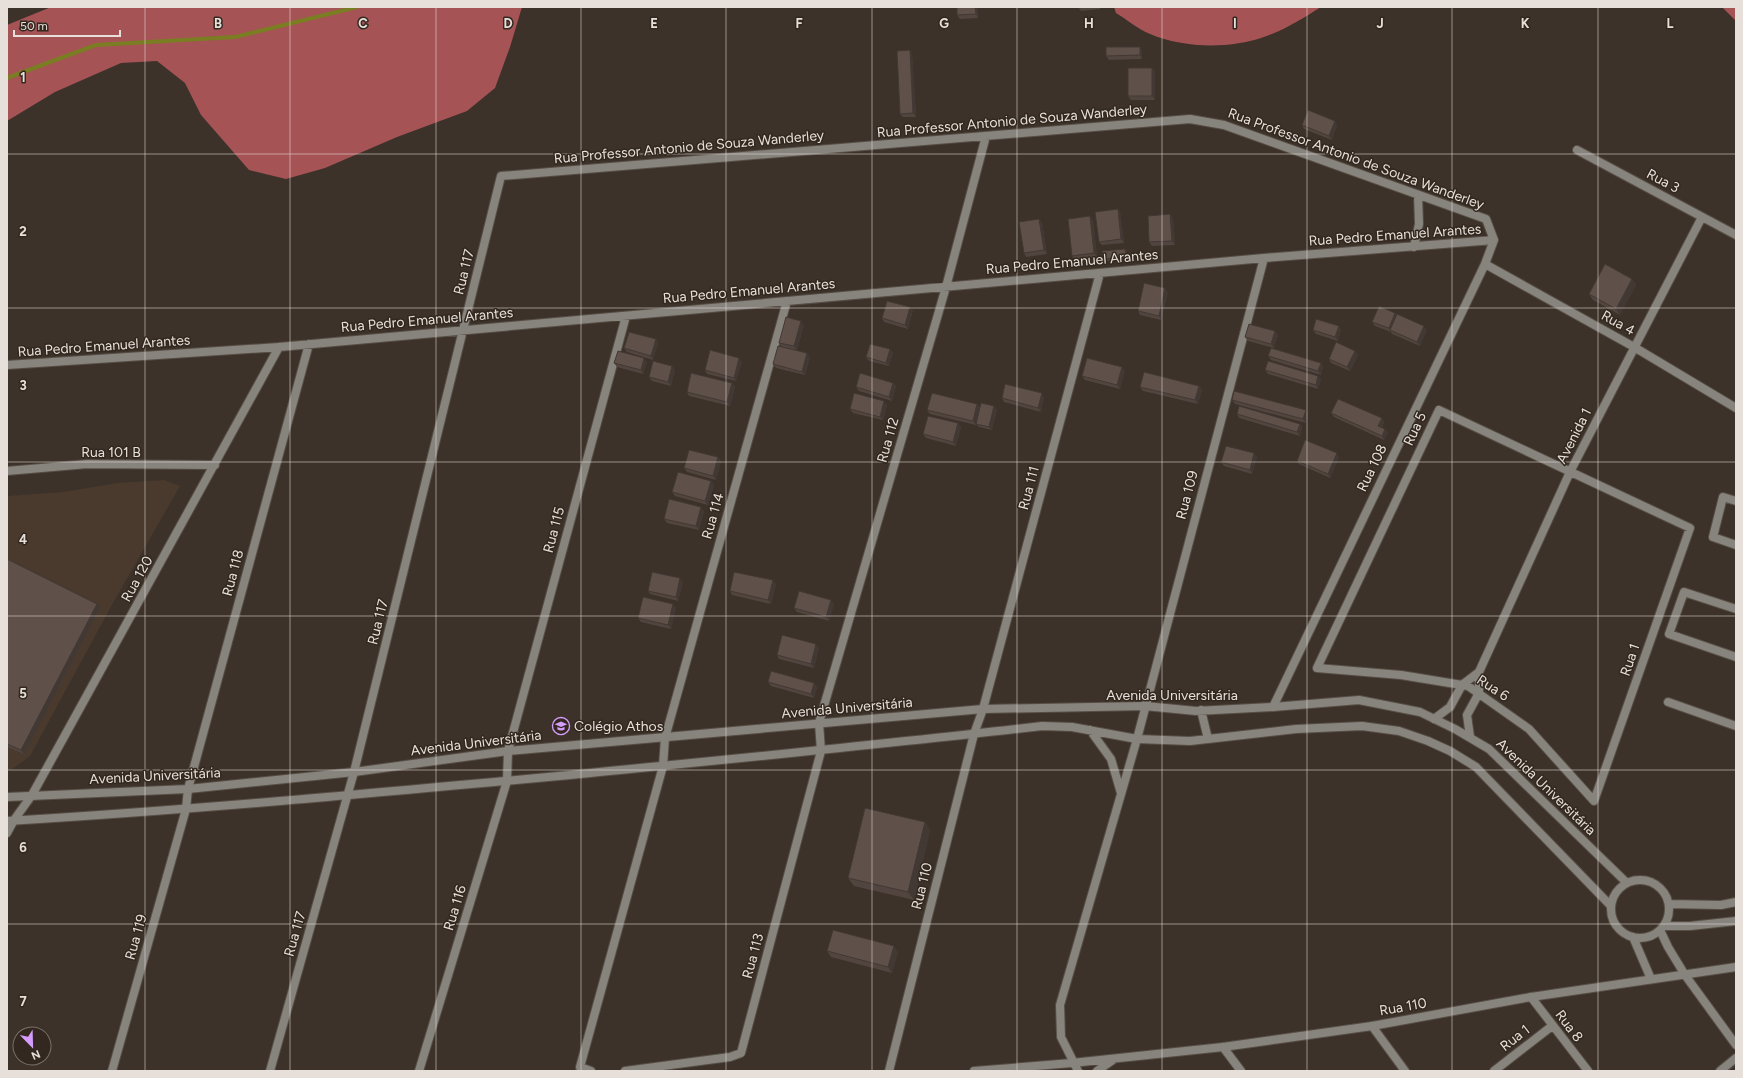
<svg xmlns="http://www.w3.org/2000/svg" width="1743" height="1078" font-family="Figtree,sans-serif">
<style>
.built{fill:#493a2d}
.forest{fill:#a65356}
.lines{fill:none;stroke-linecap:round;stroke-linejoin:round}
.stream{stroke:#7b7d23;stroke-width:4}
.minor-casing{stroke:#574e45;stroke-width:10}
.tertiary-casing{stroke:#574e45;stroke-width:10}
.minor{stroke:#87847e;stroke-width:8}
.tertiary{stroke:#87847e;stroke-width:8}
.wall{fill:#524540}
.shaded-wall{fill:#423834}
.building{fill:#5f504a;stroke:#423834}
.grid{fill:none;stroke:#e7e0da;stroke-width:1;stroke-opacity:0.55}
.labels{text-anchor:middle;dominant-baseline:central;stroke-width:3;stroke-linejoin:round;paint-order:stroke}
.street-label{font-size:14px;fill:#e7e0da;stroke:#32281f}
.poi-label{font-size:14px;fill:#e7e0da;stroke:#32281f;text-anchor:start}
.grid-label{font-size:13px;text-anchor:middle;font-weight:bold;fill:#e7e0da;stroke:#32281f;stroke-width:3;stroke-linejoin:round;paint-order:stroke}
</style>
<rect width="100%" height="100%" fill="#3c3229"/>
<path class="built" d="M164,480l16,6 -67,117 -83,153 -19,14h-4v-274l57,-4 53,-9z"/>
<path class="forest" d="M51,7h471l-12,40 -15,41 -28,23 -70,26 -72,31 -39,11 -37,-9 -48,-55 -16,-32 -28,-22 -36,2 -66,29 -48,29v-96z
M1114,7h207c-19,12 -38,24 -60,31 -34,11 -78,10 -111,-4 -12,-5 -24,-15 -34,-21z
M1722,7h14v14z"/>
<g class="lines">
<path class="stream" d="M7,78l89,-33 139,-8 122,-30"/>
<g class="minor-casing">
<path id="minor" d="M1577,150l159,85
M1414,247l5,-23 -1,-29
M1485,264l149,83 102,61
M7,365l272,-18 985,-89 230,-18
M1439,410l251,118 -96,273 -65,-72 -61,-43 -67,-11 -84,-7z
M7,471l80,-7 128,1
M1736,501l-13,-4 -10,40 23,8
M1736,609l-52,-17 -15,42 67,23
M1668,702l68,24
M1273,707l212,-443 9,-24
M1434,719l16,-12 12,-22 17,-13
M1470,737l-3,-22 12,-22v-21l91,-200 132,-255
M7,833l7,-13 18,-25 247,-448
M1685,975l51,70
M1531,997l57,74
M1372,1026l33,45
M1223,1047l18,24
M112,1071l74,-262 2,-20 121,-445
M270,1071l84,-299 147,-596 689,-57 34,6 262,94 8,21
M419,1071l88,-290 1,-30 118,-435
M591,1071l-11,-4 83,-301 2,-28 122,-437
M625,1071l105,-14 11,-4 80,-302 -2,-28 127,-436 40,-151
M889,1071l85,-337 9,-25 117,-436
M974,1071l98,-8
M1078,1071l-17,-34 -1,-32 77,-266 127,-481
M1494,1071l58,-45
M1720,1071l16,-13"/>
</g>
<g class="tertiary-casing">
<path id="tertiary" d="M1201,710l7,29
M1090,730l21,29 10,34
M7,797l181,-8 166,-17 154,-21 475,-42 162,-3 51,5 77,-4 86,-7 61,12 35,17 34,20 138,134
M7,821c184,-11 368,-28 552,-45 161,-16 322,-31 483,-50l30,1 65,12 53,2 106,-12 66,-3 37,5 29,10 22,10 26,16 135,139
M1611 909a29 29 0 1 1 58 0a29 29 0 1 1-58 0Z
M1669,904l52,1 15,-3
M1664,926h26l46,-5
M1660,930l8,17 17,28
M1633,937l18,42
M1072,1063l151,-16 149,-21 159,-29 205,-30
M1097,1071l16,-11"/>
</g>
<use href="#minor" class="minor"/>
<use href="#tertiary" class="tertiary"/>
</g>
<path class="wall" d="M957,7h21v11l-18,1 -3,-4z
M1078,7h22v2l-19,2z
M1142,50v9l-33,1 -3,-4z
M912,54l4,63h-13l-3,-3z
M1152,68l3,4v28h-24l-3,-4z
M1302,125h35l-5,15 -28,-11z
M1118,209l2,3 4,31 -22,2 -3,-3z
M1173,218l2,27 -23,1 -3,-4z
M1039,219l3,4 5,31 -21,3 -2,-4z
M1093,220l4,37 -22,3 -3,-4z
M1125,249l2,2v8l-22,2 -2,-2z
M1632,279l4,6 -16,30 -27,-15 -4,-6z
M1168,292l-7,28 -21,-5 -2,-4z
M913,310l-5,19 -24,-7 -2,-4z
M1395,313l2,2 30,15 -7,16 -28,-12 -1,-2 -16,-6 -3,-4z
M804,325l-7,25 -15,-3 -3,-4z
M1313,330h28l-3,11 -22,-7z
M1278,335l-4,13 -26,-7 -3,-4z
M656,339l2,4 -5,17 -26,-8 -3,-4z
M890,349l3,4 -4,13 -20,-5 -3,-4z
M1355,351l3,4 -8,16 -19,-8 -2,-4z
M1268,356l53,7 2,4 -2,8 -50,-15z
M810,357l-5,18 -29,-7 -3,-4z
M647,362l-4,12 -26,-7 -3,-4z
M742,362l-6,19 -29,-7 -2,-4z
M672,366l3,4 -4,16 -19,-5 -3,-4z
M1265,370l53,6 3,4 -3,9 -50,-15z
M1125,371l-5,18 -35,-9 -3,-4z
M732,383l3,4 -5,19 -41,-10 -2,-4z
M893,383l3,3 -4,15 -33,-10 -3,-4z
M1199,386l3,4 -4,14 -55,-13 -3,-4z
M1044,397l-3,15 -37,-10 -2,-4z
M1232,400l76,14 -2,9 -71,-19z
M884,401l3,4 -4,15 -30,-7 -3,-4z
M977,404l3,3 -4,18 -46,-11 -3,-4z
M994,406l3,4 -5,20 -13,-3 -3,-3z
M1331,413l51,5 2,4 -2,6 3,1 3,4 -4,7 -50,-23z
M1237,414l63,10 2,3 -2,9 -61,-18z
M958,423l3,4 -5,19 -30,-8 -3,-4z
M718,457l3,4 -5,19 -29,-8 -3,-4z
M1257,457l-5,17 -28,-8 -3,-4z
M1339,457l-9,21 -31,-14 -2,-3z
M711,481l3,4 -6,20 -33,-9 -3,-4z
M704,511l-5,19 -32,-7 -3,-4z
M7,559l93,49 -76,146 -17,-7z
M683,582l-5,19 -28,-7 -2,-3z
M776,584l-5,20 -39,-9 -2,-4z
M834,604l-5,17 -32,-9 -3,-4z
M676,608l-5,21 -30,-7 -3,-4z
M819,648l-5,20 -35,-9 -2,-4z
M768,682l46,1 3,4 -3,11 -43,-12z
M925,822l5,8 -16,70 -60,-14 -6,-8z
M827,951l71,1 -6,21 -61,-16z"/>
<path class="shaded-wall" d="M975,7h3v11l-2,-4z
M1140,47l2,3v9l-2,-4z
M910,50l2,4 4,63 -3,-4z
M1152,68l3,4v28l-3,-4z
M1335,121l2,4 -5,15 -3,-4z
M1118,209l2,3 4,31 -3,-4z
M1170,214l3,4 2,27 -3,-4z
M1090,216l3,4 4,37 -3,-4z
M1039,219l3,4 5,31 -3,-4z
M1125,249l2,2v8l-1,-2z
M1632,279l4,6 -16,30 -4,-6z
M1165,288l3,4 -7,28 -2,-4z
M910,307l3,3 -5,19 -3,-4z
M1395,313l3,4 -8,13 -1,-2z
M801,321l3,4 -7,25 -3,-4z
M1339,326l2,4 -3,11 -3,-4z
M1424,326l3,4 -7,16 -3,-4z
M1275,331l3,4 -4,13 -3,-4z
M656,339l2,4 -5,17 -2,-4z
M890,349l3,4 -4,13 -3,-3z
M1355,351l3,4 -8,16 -3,-4z
M807,353l3,4 -5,18 -3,-3z
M644,358l3,4 -4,12 -2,-4z
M739,358l3,4 -6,19 -2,-3z
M1321,363l2,4 -2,8 -3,-4z
M672,366l3,4 -4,16 -3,-4z
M1122,367l3,4 -5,18 -3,-4z
M1318,376l3,4 -3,9 -2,-4z
M732,383l3,4 -5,19 -3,-4z
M893,383l3,3 -4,15 -3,-4z
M1199,386l3,4 -4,14 -3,-4z
M1042,393l2,4 -3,15 -3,-4z
M884,401l3,4 -4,15 -3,-3z
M977,404l3,3 -4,18 -3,-4z
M994,406l3,4 -5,20 -3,-3z
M1306,410l2,4 -2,9 -3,-4z
M1382,418l2,4 -3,8 -3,-4z
M958,423l3,4 -5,19 -3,-4z
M1300,424l2,3 -2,9 -3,-4z
M1385,429l3,4 -4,7 -2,-4z
M1254,453l3,4 -5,17 -2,-4z
M1337,453l2,4 -9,21 -2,-4z
M718,457l3,4 -5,19 -3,-4z
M711,481l3,4 -6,20 -3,-4z
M701,507l3,4 -5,19 -3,-4z
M680,578l3,4 -5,19 -2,-4z
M773,580l3,4 -5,20 -3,-4z
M831,600l3,4 -5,17 -3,-4z
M97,604l3,4 -76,146 -3,-4z
M673,604l3,4 -5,21 -3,-4z
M816,644l3,4 -5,20 -3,-4z
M814,683l3,4 -3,11 -3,-4z
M925,822l5,8 -16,70 -6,-8z
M894,946l4,6 -6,21 -4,-6z"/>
<path class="building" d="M957,7h18l1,7 -19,1z
M1106,47h34v8l-34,1z
M910,50l3,63 -13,1 -3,-63z
M1128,68h24v28h-24z
M1308,110l27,11 -6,15 -27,-11z
M1118,209l3,30 -22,3 -4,-30z
M1170,214l2,27 -23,1 -1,-26z
M1090,216l4,37 -22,3 -4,-37z
M1039,219l5,31 -20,3 -5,-31z
M1125,249l1,8 -23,2 -1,-8z
M1605,264l27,15 -16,30 -27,-15z
M1144,283l21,5 -6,28 -21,-5z
M887,301l23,6 -5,18 -23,-7z
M1379,306l16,7 -6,15 -17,-6z
M1397,314l27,12 -7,16 -27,-12z
M786,317l15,4 -7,25 -15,-3z
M1316,319l23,7 -4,11 -22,-7z
M1249,324l26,7 -4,13 -26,-7z
M629,332l27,7 -5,17 -27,-8z
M1336,342l19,9 -8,16 -18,-8z
M870,344l20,5 -4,14 -20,-6z
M778,346l29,7 -5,19 -29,-8z
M1271,348l50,15 -3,8 -50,-15z
M710,350l29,8 -5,20 -29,-8z
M618,351l26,7 -3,12 -27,-7z
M1087,358l35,9 -5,18 -35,-9z
M653,361l19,5 -4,16 -19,-5z
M1268,361l50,15 -2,9 -51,-15z
M1144,372l55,14 -4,14 -55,-13z
M691,373l41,10 -5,19 -40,-10z
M860,373l33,10 -4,14 -33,-10z
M1005,384l37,9 -4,15 -36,-10z
M1234,391l72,19 -3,9 -71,-19z
M854,393l30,8 -4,16 -30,-8z
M932,393l45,11 -4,17 -46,-11z
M1338,399l44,19 -4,8 7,3 -3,7 -51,-23z
M981,403l13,3 -5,21 -13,-3z
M1239,406l61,18 -3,8 -60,-18z
M928,416l30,7 -5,19 -30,-8z
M1305,440l32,13 -9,21 -31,-13z
M1226,446l28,7 -4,17 -29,-8z
M689,450l29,7 -5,19 -29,-8z
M678,472l33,9 -6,20 -33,-9z
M669,499l32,8 -5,19 -32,-7z
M7,559l90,45 -76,146 -14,-6z
M652,572l28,6 -4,19 -28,-6z
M734,572l39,8 -5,20 -38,-9z
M799,591l32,9 -5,17 -32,-9z
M643,597l30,7 -5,21 -30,-7z
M782,635l34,9 -5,20 -34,-9z
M771,671l43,12 -3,11 -43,-12z
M865,808l60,14 -17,70 -60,-14z
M833,930l61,16 -6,21 -61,-16z"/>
<path class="grid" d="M145,7v1064M290,7v1064M436,7v1064M581,7v1064M726,7v1064M872,7v1064M1017,7v1064M1162,7v1064M1307,7v1064M1452,7v1064M1598,7v1064M7,154h1729M7,308h1729M7,462h1729M7,616h1729M7,770h1729M7,924h1729"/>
<defs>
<g id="school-ring" transform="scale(0.9)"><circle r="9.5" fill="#32281f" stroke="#d59cfb" stroke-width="1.5"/><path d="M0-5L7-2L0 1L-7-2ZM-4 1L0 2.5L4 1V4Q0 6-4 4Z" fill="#d59cfb"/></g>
</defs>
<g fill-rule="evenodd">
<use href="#school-ring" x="561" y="726"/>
</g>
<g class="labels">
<g class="street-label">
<text transform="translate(1012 121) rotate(-5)">Rua Professor Antonio de Souza Wanderley</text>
<text transform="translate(689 147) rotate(-5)">Rua Professor Antonio de Souza Wanderley</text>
<text transform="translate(1356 159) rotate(20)">Rua Professor Antonio de Souza Wanderley</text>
<text transform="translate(1663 181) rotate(28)">Rua 3</text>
<text transform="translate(1395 235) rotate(-4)">Rua Pedro Emanuel Arantes</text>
<text transform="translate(1072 262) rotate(-5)">Rua Pedro Emanuel Arantes</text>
<text transform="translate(464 272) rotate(-76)">Rua 117</text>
<text transform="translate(749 291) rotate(-5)">Rua Pedro Emanuel Arantes</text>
<text transform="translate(427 320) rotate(-5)">Rua Pedro Emanuel Arantes</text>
<text transform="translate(1618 323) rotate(29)">Rua 4</text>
<text transform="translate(104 346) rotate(-4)">Rua Pedro Emanuel Arantes</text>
<text transform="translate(1415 429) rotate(-65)">Rua 5</text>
<text transform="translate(1574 436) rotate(-63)">Avenida 1</text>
<text transform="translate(888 440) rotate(-74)">Rua 112</text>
<text x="111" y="452">Rua 101 B</text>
<text transform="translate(1372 468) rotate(-64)">Rua 108</text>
<text transform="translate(1029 488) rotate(-75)">Rua 111</text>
<text transform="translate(1187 495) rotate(-75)">Rua 109</text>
<text transform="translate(713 516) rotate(-74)">Rua 114</text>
<text transform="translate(554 530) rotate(-75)">Rua 115</text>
<text transform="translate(233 573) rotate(-75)">Rua 118</text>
<text transform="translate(137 579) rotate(-61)">Rua 120</text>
<text transform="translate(378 622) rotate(-76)">Rua 117</text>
<text transform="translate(1630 660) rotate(-71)">Rua 1</text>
<text transform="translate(1493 688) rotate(33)">Rua 6</text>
<text x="1172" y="695">Avenida Universitária</text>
<text transform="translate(847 708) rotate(-5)">Avenida Universitária</text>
<text transform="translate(476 743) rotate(-7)">Avenida Universitária</text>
<text transform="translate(155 776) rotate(-3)">Avenida Universitária</text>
<text transform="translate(1546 787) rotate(44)">Avenida Universitária</text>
<text transform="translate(922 886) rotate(-76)">Rua 110</text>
<text transform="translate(455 908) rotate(-73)">Rua 116</text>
<text transform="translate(295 934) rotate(-74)">Rua 117</text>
<text transform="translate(136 937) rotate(-74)">Rua 119</text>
<text transform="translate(753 956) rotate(-75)">Rua 113</text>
<text transform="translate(1403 1007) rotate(-10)">Rua 110</text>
<text transform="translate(1569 1026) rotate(53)">Rua 8</text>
<text transform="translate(1515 1038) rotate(-38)">Rua 1</text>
</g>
<g class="poi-label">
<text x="574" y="726">Colégio Athos</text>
</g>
</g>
<g class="grid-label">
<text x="218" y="28">B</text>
<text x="363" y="28">C</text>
<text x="508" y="28">D</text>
<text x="654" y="28">E</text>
<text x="799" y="28">F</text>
<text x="944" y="28">G</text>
<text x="1089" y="28">H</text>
<text x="1235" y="28">I</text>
<text x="1380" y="28">J</text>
<text x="1525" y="28">K</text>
<text x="1670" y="28">L</text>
<text x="23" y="82">1</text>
<text x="23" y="236">2</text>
<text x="23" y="390">3</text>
<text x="23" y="544">4</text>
<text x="23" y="698">5</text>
<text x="23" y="852">6</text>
<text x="23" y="1006">7</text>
</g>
<rect width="1743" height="1078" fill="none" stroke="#e7e0da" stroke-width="16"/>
<g transform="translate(32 1046) rotate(157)"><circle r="19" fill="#32281f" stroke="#7a726a"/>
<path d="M0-3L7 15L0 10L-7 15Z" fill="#d59cfb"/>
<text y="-6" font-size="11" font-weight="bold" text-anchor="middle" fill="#e7e0da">N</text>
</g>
<path d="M14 30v6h106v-6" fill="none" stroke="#e7e0da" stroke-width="2"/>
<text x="20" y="30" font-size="12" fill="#e7e0da" stroke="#32281f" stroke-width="3" paint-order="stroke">50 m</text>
</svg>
